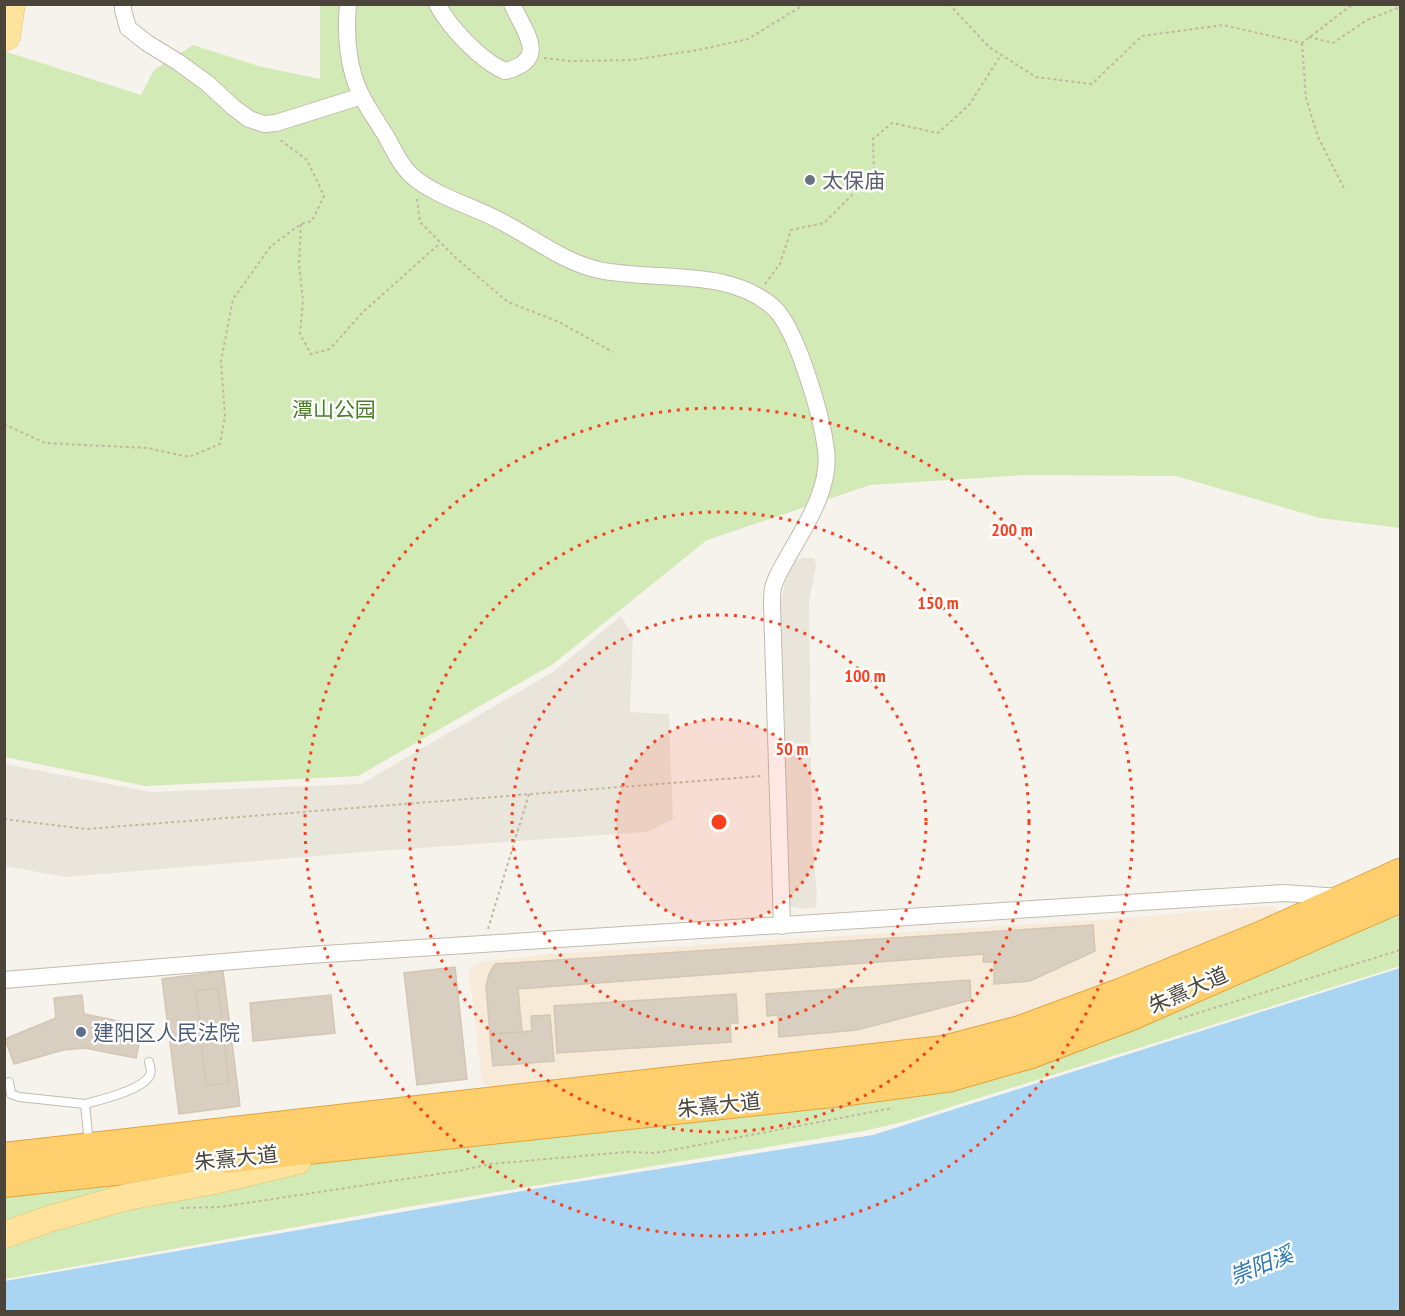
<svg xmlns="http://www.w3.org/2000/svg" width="1405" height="1316" font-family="'PT Sans Narrow','Noto Sans SC',sans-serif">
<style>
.residential{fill:#eae5da}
.commercial{fill:#f7ead8}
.green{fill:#d2eab5}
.water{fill:#a9d4f2}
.building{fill:#d8cfc1;stroke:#d3c7b4;stroke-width:1.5}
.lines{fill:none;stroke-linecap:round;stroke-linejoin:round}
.lane-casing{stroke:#c2bbae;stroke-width:10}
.street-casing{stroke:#c2bbae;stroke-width:18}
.primary-casing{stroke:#e6c16a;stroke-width:27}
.highway-casing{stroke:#e0a43c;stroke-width:32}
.path{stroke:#c4b79f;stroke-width:2;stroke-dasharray:3 3;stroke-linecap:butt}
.lane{stroke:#fff;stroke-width:8}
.street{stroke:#fff;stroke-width:16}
.primary{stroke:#ffe39c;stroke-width:26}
.highway{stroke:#ffcf6e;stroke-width:30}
.primary-bridge-casing{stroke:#e6c16a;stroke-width:27;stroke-linecap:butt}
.primary-bridge{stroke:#ffe39c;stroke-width:26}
.ring{fill:none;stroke:#fc3f1d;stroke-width:3;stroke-dasharray:3 6}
.worship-dot{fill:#6b7280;stroke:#fff;stroke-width:2}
.service-dot{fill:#5c6f8a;stroke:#fff;stroke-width:2}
.labels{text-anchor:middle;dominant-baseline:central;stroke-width:5;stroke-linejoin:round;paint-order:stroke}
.worship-label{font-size:21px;fill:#5b616d;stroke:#fff;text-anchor:start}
.park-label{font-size:21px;fill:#4a7f2a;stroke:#fff}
.street-label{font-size:21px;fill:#4b4439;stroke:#fff}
.service-label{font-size:21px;fill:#4e5e75;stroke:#fff;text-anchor:start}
.water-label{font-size:22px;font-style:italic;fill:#2e7ab2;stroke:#fff}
.centre{fill:#fc3f1d;stroke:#fff;stroke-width:3}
.ring-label{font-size:18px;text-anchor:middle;font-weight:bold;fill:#fc3f1d;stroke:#fff;stroke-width:5;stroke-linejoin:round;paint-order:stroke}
</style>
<rect width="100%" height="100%" fill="#f6f3ec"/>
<path class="residential" d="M801,558h13l2,7 -7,36 3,239 5,55 -1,12 -13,2 -14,-3 -10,-292 9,-47z
M621,616l12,20 -3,76 39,2 4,105 -26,13 -284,20 -298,25 -60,-11v-102l145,28 211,-8 192,-112z"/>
<path class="commercial" d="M1256,907h19l5,7 -194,83 -100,30 -79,16 -414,47 -11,-9 -13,-110 11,-9 70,-8 564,-35z"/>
<path class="green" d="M320,5h1080v523l-80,-10 -144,-42 -152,-1 -154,10 -163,55 -154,124 -195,112 -213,10 -140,-29 -1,-706 137,44 13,-25 39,-25 65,21 62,13z
M1400,903v63l-494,155 -42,10 -457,76 -402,72v-87l955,-113z"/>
<path class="water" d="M1400,968v343h-1395v-30l546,-95 322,-51z"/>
<path class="building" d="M1093,925l2,26 -65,30 -36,3v-22h-11l1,-8 -466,35 4,43 -32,2 -4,-48 3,-12 6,-10z
M455,967l12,112 -50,6 -13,-112z
M223,971l17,135 -61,8 -17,-135z
M970,980l1,20 -114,30 -78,7 -1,-22 -11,1 -1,-22z
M218,988l11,95 -23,3 -10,-95z
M736,994l2,29h-8l1,19 -174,11 -3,-47z
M82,995l2,19 59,12 -7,32 -51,-10 -22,2 -49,14 -9,-25 51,-21 -2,-20z
M331,995l4,38 -82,8 -3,-38z
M550,1015l4,46 -61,5 -3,-32 42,-3 -1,-15z"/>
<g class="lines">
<g class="lane-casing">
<path id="lane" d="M9,1082l2,12 8,3 66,7 4,40
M85,1104c15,-4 58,-14 65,-29 2,-4 0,-9 -1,-13"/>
</g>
<g class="street-casing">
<path id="street" d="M123,4v6l5,18 19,15 31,19 29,21 26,24 16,12 15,5 12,-1 86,-27
M348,4c-3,31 0,66 14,93 7,13 16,26 24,39 9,16 16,33 31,44 27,20 60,27 89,44 30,16 60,39 93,46 56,12 129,-3 174,37 24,21 49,111 53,143 5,35 -18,72 -35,101 -6,12 -15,24 -18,37 -1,5 -1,12 -1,18l10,320
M437,4c12,23 44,57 68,67 45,-11 20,-38 7,-67
M4,980l305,-25 975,-62 56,4"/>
</g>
<g class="primary-casing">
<path id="primary" d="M7,37l5,-33
M214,1181l84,-20"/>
</g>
<g class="highway-casing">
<path id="highway" d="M4,1158l940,-107 76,-20 100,-37 145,-59 135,-61
M4,1182l846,-92 97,-13 84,-24 100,-38 269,-118"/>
</g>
<path class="path" d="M949,4l40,43 47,30 56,7 50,-48 81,-11 79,18 51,-39
M1309,37l24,6 34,-23 33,-13
M1302,43l4,55 12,39 27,53
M544,58l26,3 62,-1 66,-10 50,-11 57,-35
M417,199l3,23 36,36 52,44 51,20 54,30
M301,224l-2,41 4,35 -3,34 11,20 19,-5 32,-36 78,-70
M765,284l15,-20 11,-34 33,-7 50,-50 -1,-34 19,-16 46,10 31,-28 32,-50
M4,424l41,19 102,5 42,9 31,-13 5,-28 -4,-55 12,-62 38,-53 30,-22 11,-3 12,-25 -17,-36 -28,-21
M4,819l82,10 675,-53
M488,929l41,-135
M1179,1019l221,-69
M181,1208l39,-1 238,-36 32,-7 137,-12 29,1 237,-45"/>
<use href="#lane" class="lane"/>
<use href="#street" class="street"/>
<use href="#primary" class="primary"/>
<use href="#highway" class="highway"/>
<g class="primary-bridge-casing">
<path id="primary-bridge" d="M4,1235l45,-16 78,-22 87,-16"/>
</g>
<use href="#primary-bridge" class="primary-bridge"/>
</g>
<circle cx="719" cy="822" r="103" fill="#fc3f1d" fill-opacity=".12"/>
<g class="ring">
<circle cx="719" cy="822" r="103"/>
<circle cx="719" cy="822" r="207"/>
<circle cx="719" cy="822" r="310"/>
<circle cx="719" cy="822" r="414"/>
</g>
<circle class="worship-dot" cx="810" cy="180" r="6"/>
<circle class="service-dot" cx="81" cy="1032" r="6"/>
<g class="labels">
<g class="worship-label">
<text x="822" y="180">太保庙</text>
</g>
<g class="park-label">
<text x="334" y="409">潭山公园</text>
</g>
<g class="street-label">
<text transform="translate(1188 990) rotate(-24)">朱熹大道</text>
<text transform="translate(719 1105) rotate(-6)">朱熹大道</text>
<text transform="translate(236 1158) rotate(-6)">朱熹大道</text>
</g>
<g class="service-label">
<text x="93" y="1032">建阳区人民法院</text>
</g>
<g class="water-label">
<text transform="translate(1261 1265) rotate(-22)">崇阳溪</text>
</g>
</g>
<circle cx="719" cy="822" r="9" class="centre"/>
<g class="ring-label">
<text x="1012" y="536">200 m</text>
<text x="938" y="609">150 m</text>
<text x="865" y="682">100 m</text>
<text x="792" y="755">50 m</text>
</g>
<rect width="1405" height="1316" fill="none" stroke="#4b4439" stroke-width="12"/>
</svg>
